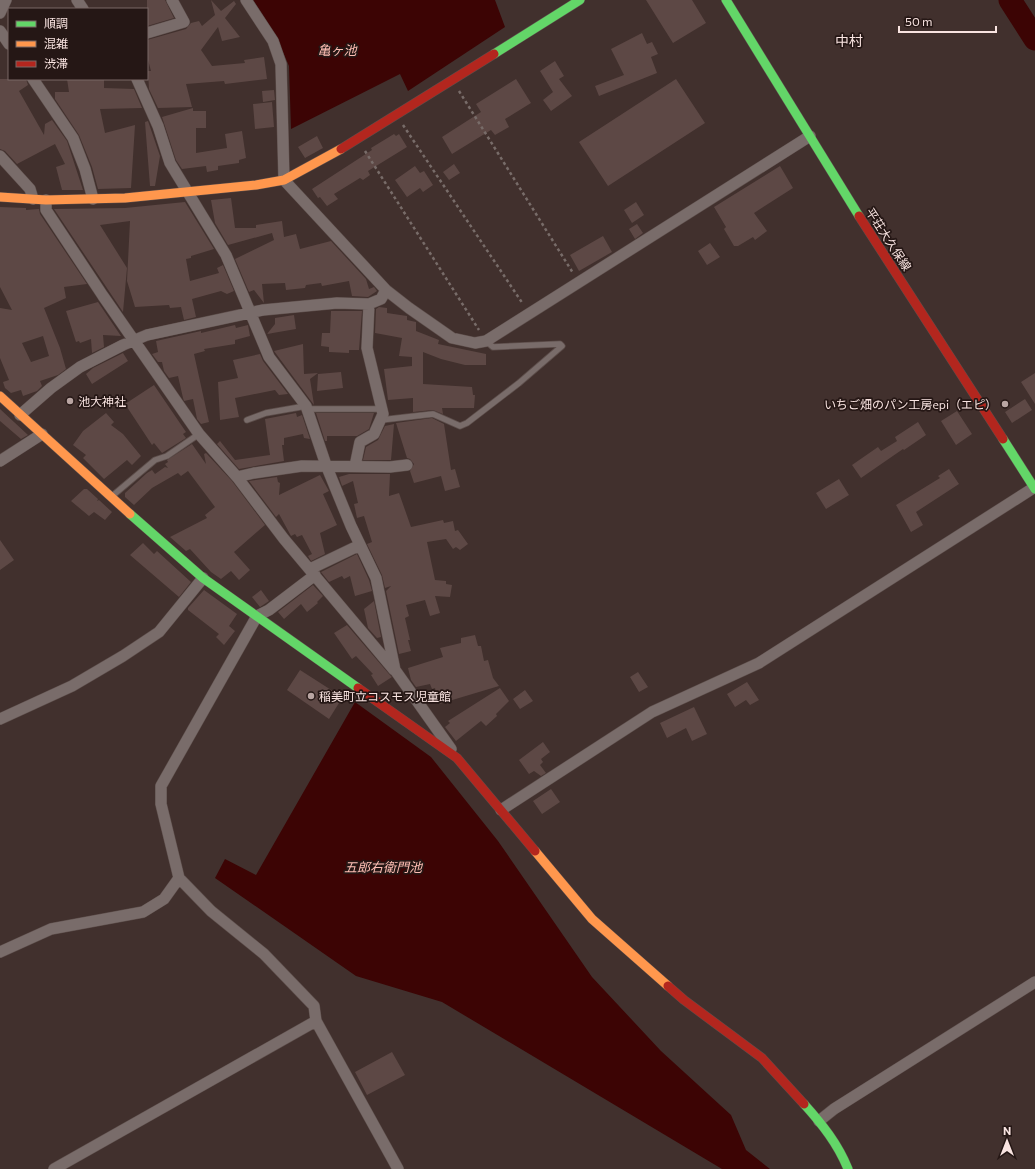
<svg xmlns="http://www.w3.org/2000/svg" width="1035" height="1169" font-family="Commissioner,'Noto Sans JP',sans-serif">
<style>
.water{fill:#3c0404}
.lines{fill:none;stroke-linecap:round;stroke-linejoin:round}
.river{stroke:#3c0404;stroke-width:23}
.building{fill:#5d4845;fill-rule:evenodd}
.lane-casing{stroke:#5d4e4b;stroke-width:7}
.street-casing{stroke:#5d4e4b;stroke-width:12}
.fast-casing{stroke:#5d4e4b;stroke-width:10}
.slow-casing{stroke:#5d4e4b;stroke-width:10}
.jam-casing{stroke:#5d4e4b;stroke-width:10}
.path{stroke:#786c69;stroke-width:2.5;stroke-dasharray:3 3;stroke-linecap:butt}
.lane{stroke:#796c6a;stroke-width:5.5}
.street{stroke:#796c6a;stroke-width:11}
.fast{stroke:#63d668;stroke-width:9}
.slow{stroke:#ff974d;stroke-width:9}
.jam{stroke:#b3261e;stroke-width:9}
.poi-dot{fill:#b9a5a2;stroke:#251715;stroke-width:1.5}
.labels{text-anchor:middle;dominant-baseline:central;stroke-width:3.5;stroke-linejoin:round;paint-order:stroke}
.street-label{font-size:12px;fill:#f9e4e1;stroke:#251715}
.poi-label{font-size:12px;fill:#f9e4e1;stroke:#251715;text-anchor:start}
.water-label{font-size:13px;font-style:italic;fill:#febeb4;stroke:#251715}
.quarter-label{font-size:14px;fill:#f9e4e1;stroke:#251715}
</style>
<rect width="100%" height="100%" fill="#41302d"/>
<path class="water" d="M253,0h242l10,27 -97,64 -8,-17 -109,55 -2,-63 -13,-30z
M355,702l76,55 67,84 94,136 69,74 70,64 15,35 24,19h-48l-280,-167 -86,-26 -141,-98 10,-19 31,16z"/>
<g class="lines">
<path class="river" d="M1010,0l25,39"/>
</g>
<path class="building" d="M147,0h18l9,18 -27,8z
M211,0l10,11 13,-10 2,3 -11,14 15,19 -18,4 -4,-14 -17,23 11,16 33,-3 -1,-3 20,-3 3,22 -42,5 -1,-3 -38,3 6,23 -34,1 -9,-19 -1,-18h3l-4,-15v-16l39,-11 5,-6 8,-2 3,5 13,-11z
M646,0h46l14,23 -33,20z
M642,33l5,11 5,-2 6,12 -7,3 6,16 -58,23 -4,-10 29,-11 -13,-26z
M555,61l9,15 -5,3 13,17 -21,15 -8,-11 10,-8 -13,-21z
M0,79h26l2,6 -9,6 25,44 1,-11 7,-4 15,21 16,49h-21l-6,-23 9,-3 -10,-20 -38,20 -12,-13 -5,-2z
M67,79h37v9l30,1 8,19 -42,1 5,24 30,-8 -4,63 -33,1 -6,-22 -13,-32 -24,-36v-7h14z
M516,79l15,24 -26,16 4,8 -14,8 -4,-5 -39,24 -10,-17 39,-25 -5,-8z
M676,79l29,44 -97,63 -29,-44z
M274,90l1,10 -12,2 -1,-11z
M272,102l2,25 -19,2 -2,-25z
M193,108v3h13v17h-10v25l31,-5 -2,-14 17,-3 4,27 -7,2v3l-21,3v4l-11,2 -1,-6 -24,3 -6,-9 -14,-43z
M148,121l12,35 -5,30h-5l-5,-64z
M394,134l2,2 3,-2 8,13 -39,24 2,4 -7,5 -3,-2 -26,16 4,5 -11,7 -7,-9 -2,1 -6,-9 60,-39 -1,-2z
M317,136l6,12 -18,10 -7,-11z
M454,164l6,9 -11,7 -6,-8z
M415,166l5,7 4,-2 9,14 -10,7 -3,-4 -13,9 -12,-17z
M780,166l13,22 -39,25 13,18 -12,9 -2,-3 -15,9h-4l-10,-17 2,-2 -12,-20z
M231,198l4,30h21v-3l26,-4 2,16 12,-3 4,15 31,-8 35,38 3,10 5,-2 3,4 -9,6 -16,-1 -3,-15 -27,5 -1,-3 -15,2 -1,3 -19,2 -1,-7 -23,1 2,19 -10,-13 -5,2 -14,-33 39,-19 -2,-7 -44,12 -13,-22 -4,-23z
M185,202l29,47 -23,7v2l-5,1 4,22 29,-8 -2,-5 6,-3 11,26 -7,3 -6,-3 -29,8 4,18 -12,3 -3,-13 -11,1 -1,-3 -34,2 -8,-26 3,-60 -30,4 27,43 -4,44 -69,-103 71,-1z
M636,202l8,13 -12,8 -8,-13z
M0,207l26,1v2l13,-1 1,5 47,70 -23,3 2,11 -22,10 16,40 6,21 -8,6 -18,6 2,5 -5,5 -14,5 -2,-6 -10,3 -6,-5 -2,-6 6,-2 -9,-22v-50l12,2 -12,-23zM43,336l6,20 -18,6 -9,-19z
M637,224l6,9 -8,6 -6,-10z
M603,236l9,16 -33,19 -9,-16z
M710,243l10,14 -13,8 -9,-14z
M98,302l23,34 -18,-1 1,12 -12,6 -1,-14 -11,4 -1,-2 -3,1 -10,-31z
M379,307l8,1v5l20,3v4l9,2v9l23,9 -1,4 48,10v11h-21l-24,-6 -18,-7v32l49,3 1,8h2l-1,13h-32l1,6 -10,-4 -20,2v-14l-25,2 -4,-31 28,-3v-9l-13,-1 3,-18 -27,-5 1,-24z
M331,311h31l-3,39h-10v3l-20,-1v-5l-8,-1 1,-13h8z
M294,315l2,14 -29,5 8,-10v-6z
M235,325l1,3 12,-3 2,11 -15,4v4l-31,5 1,2 -11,3 15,68 -8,2 -4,-5 -4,-20 -9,2 -1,-3 -5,-22 -9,2 -5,-7 -2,-9h-4l-6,-8 6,-2 -2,-11 45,-10v2z
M303,344l1,30 14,-1 -8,6 4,26 -40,-54z
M123,353l5,8 -36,23 -6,-10 7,-6z
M260,354l3,7 25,33 -9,1 -4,-5 -40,8 4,19 -19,3 -2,-38 20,-4 -5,-18z
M341,372l2,16 -26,3 1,-17z
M1035,373v31l-14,-22z
M154,385l32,47 -3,2 3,4 -24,15 -8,-10 -2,2 -27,-41z
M1025,399l7,11 -20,13 -7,-11z
M0,409l28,26 -7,4 -21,-18z
M957,411l15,23 -16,11 -15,-24z
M106,413l8,9 -3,3 12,9 18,22 -9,9 -5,-5 -23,19 -21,-21 3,-3 -13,-10 10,-14z
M296,413l1,4 5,-2 8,24 -6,-1 -1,-4 -19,4v7h-2l2,16 -45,8 -22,-25 3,-3 15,19 35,-5 -5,-36z
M316,413h58l-5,16 -12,7h-30v5h-2z
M432,418l12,6 7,46 4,-1 5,18 -15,4 -4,-15 -27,7 -4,-12 4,-7 -4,-5 -3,-1 -11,-35z
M918,422l8,13 -22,15 -1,-1 -42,29 -9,-13 26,-18 3,4 16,-10 -2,-4z
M394,424l-3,36h-28l3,-13 12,-7 7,-14z
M192,444l14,20 -2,-10 2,-1 26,28 33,44 -31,27 16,18 -11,10 -8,-9 -10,8 -10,-7 -21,-23 -4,2 -16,-14 37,-19 -2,-3 10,-8 -27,-36 -7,5 -3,-3 -26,15 -18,17 -9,-8v-4l22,-20 5,-3 3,4 10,-7 3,1 -3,-4 3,-2 -1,-2z
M949,469l10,15 -43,28 7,13 -12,7 -15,-27 44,-27 -2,-2z
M349,474h41l-1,22 10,-3 12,34 32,-7 1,3 9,-2 2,10 3,-1 10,14 -8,6 -4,-3 -3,2 -7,-10 -19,3 8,38 11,1v3l6,1 -2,12 -15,-1 5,17 -10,3 -5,-16 -19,5 3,11 -4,2 5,22h-2l3,11 -12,3 -13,-63 5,-5 -6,2 -3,-13 -15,-31 5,-2 -8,-26 -7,2 -3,-14 4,-1 -5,-22 -11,5 -3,-9z
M320,475l9,16 -6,3 14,31 -17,8 5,21 -14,7 -3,-5 4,-2 -10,-19 -5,2 -2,-3 -4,2 -12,-22 -3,3 -27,-36 28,-4 1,5 2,1 -1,12z
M839,479l10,16 -23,14 -10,-16z
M84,489h3l11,10 -1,2 2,-1 13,12 -7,8 -11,-8 -5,4 -18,-15z
M0,540l14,20 -14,10z
M143,543l11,11 3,-3 34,31 -12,15 -49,-42z
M357,554l12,26 3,11 -17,5 -5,-20 -6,3 -2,-3 -13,6 -8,-10z
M313,585l10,11 -6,6 1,1 -11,9 -6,-8 -17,15 -6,-7z
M204,590l33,24 -8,12 6,5 -11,14 -8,-8 3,-3 -31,-24v-2z
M261,590l8,11 -9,6 -8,-10z
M374,601l7,36 -4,1 -9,-10 -4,-19z
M347,625l42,49 3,3 -14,9 -7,-11 2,-1 -17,-18 -4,3 -18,-26z
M475,635l3,11h3l3,15 4,-1 5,18 6,8 -60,18 -4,-16 -3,1 -2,-5 -14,3 -5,-7 -3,-12 35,-11 -3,-9 21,-5v-5z
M300,670l39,25 -3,6 3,2 -10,16 -42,-29z
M638,672l10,15 -9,5 -9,-15z
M747,682l12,18 -9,5 -4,-5 -11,7 -8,-13z
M500,688l9,13 -13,13 1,2 -11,10 -5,-5 -25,20 -11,-14 5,-4 -2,-2z
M525,690l8,11 -13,8 -7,-10z
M694,707l13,27 -15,7 -6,-13 -19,10 -7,-15z
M543,742l7,10 -9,7 2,3 -3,3 6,8 -5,3 -7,-5 -5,3 -10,-14z
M551,789l9,13 -18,12 -9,-13z
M392,1052l13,23 -38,20 -12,-23z"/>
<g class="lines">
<g class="lane-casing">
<path id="lane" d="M307,409h75
M247,420l19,-7 40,-7
M381,420l52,-6 27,12 7,-3 52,-40 43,-37 -2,-2 -67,3 -7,-6
M111,497l44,-37 12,-4 32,-22"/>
</g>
<g class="street-casing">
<path id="street" d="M77,0l6,9
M246,0l27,41 8,23 3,116 102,110 23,18 43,30 23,5 11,-2 324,-205
M0,13l6,-13
M0,31l9,13
M147,33l37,-11 -12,-22
M33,79l40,59 12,31 8,30
M137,79l21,47 12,37 56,92 43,102 37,49 20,59 25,61 25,52 19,92 56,79
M0,156l30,33 3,10
M46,200v10l57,86 96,138 38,43 47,62 110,131
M20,415l31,-27 29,-21 43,-22 24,-10 116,-25 74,-7 32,1 12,-5 5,-9
M0,461l42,-27
M355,466l5,-24 14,-8 9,-20 -16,-66 2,-44
M237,477l17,-4 48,-7 88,1 17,-2
M310,569l50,-24
M315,575l-46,35 -12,6 -96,170v18l18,74 32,33 53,43 50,52 2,15 82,148
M0,719l72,-33 51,-30 36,-24 44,-54
M501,810l151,-98 107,-49 276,-176
M0,952l51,-23 92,-17 21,-13 15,-21
M819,1121l15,-12 201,-127
M54,1169l262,-148"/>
</g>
<g class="fast-casing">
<path id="fast" d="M726,0l133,216
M494,54l86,-54
M1003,439l32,50
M130,514l73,64 155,110
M804,1104c18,20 34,40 44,65"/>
</g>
<g class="slow-casing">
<path id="slow" d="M0,197l46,3 79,-2 131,-13 28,-5 57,-31
M0,396l130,118
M535,851l57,68 76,67"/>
</g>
<g class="jam-casing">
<path id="jam" d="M341,149l153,-95
M859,216l144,223
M358,688l99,70 78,93
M668,986l16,14 78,58 42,46"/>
</g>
<path class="path" d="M459,91l114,182
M403,125l120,179
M365,151l114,179"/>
<use href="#lane" class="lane"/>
<use href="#street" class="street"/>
<use href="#fast" class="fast"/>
<use href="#slow" class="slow"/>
<use href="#jam" class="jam"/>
</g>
<g class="poi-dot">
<circle cx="70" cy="401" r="4"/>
<circle cx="1005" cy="404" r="4"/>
<circle cx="311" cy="696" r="4"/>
</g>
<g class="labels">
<g class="street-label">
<text transform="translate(889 239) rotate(57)">平荘大久保線</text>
</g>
<g class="poi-label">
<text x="78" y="401">池大神社</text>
<text x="997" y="404" text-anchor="end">いちご畑のパン工房epi（エピ）</text>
<text x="319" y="696">稲美町立コスモス児童館</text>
</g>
<g class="water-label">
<text x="337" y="50">亀ヶ池</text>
<text x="383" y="867">五郎右衛門池</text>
</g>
<g class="quarter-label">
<text x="849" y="40">中村</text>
</g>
</g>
<rect x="8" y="8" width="140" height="72" fill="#251715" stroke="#7a6967"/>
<rect x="16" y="21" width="20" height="6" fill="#63d668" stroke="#7a6967"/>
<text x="44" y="28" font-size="12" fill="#f9e4e1">順調</text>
<rect x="16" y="41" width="20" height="6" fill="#ff974d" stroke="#7a6967"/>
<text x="44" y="48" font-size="12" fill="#f9e4e1">混雑</text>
<rect x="16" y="61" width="20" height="6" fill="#b3261e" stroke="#7a6967"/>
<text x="44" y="68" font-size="12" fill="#f9e4e1">渋滞</text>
<g transform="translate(1007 1141)" stroke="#251715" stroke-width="3" paint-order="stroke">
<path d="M0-3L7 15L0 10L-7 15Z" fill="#f9e4e1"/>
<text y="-6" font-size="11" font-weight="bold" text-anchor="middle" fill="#f9e4e1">N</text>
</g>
<path d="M899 26v6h97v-6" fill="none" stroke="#f9e4e1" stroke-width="2"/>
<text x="905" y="26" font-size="12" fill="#f9e4e1" stroke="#251715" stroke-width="3" paint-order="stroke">50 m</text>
</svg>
